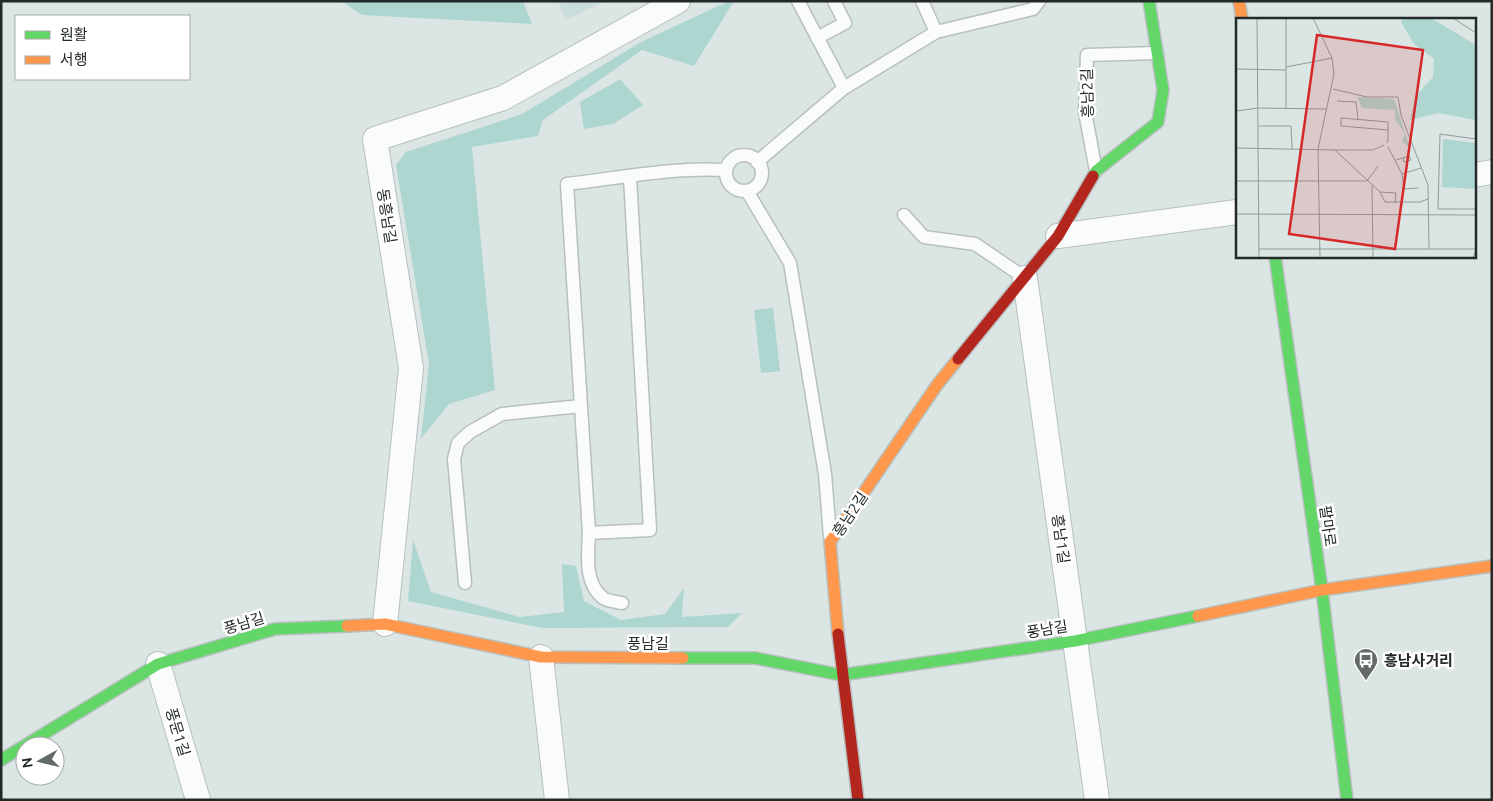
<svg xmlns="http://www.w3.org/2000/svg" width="1493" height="801" font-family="Ubuntu,'Noto Sans KR',sans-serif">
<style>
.built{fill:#c9ddda}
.green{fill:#aed6d0}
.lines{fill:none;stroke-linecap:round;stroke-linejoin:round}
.lane-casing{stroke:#b8c0bf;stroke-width:15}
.street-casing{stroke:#b8c0bf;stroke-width:26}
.fast-casing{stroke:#b8c0bf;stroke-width:14}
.slow-casing{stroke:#b8c0bf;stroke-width:14}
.jam-casing{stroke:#b8c0bf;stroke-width:14}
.lane{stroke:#fafbfb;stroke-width:12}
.street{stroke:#fafbfb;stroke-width:24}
.fast{stroke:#63d668;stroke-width:11}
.slow{stroke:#ff974d;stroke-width:11}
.jam{stroke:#b3261e;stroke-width:11}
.labels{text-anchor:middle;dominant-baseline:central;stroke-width:5;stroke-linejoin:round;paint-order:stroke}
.street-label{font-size:15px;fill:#222928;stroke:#fff}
.poi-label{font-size:15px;font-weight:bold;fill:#222928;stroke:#fff;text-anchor:start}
.inset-road{fill:none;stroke:#919a99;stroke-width:1}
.view{fill:#d62828;fill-opacity:0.15;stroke:#d62828;stroke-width:2.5}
.inset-edge{fill:none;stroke:#222928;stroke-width:2.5}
</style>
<rect width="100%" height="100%" fill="#dbe6e4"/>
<path class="built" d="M558,1h47l-39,19z"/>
<path class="green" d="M341,1h182l9,23 -170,-9z
M729,1h5l-40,65 -52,-16 -99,70 -5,16 -66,11 23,243 -46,14 -28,35 8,-75 -33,-199 10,-13 116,-38 119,-72z
M620,79l23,26 -30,19 -29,5 -4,-27z
M773,308l7,63 -19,2 -7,-63z
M413,540l18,52 89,25 44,-5 -2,-48 14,2 8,35 37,19 44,-6 19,-26 -2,29 60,-4 -14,14 -186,1 -134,-27z"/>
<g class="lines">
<g class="lane-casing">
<path id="lane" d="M798,1l46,87
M936,32l97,-23 6,-8
M817,38l28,-15 -11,-22
M726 173a18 18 0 1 1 36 0a18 18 0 1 1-36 0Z
M757,162l87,-74 92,-56 -14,-31
M1096,171l-11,-59 2,-57 70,-2
M630,177l20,353 -61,3 -22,-349c52,-6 107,-17 159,-14
M747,191l43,72 35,211 5,62
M904,215l20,22 51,7 50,34
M589,533c-1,22 -5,50 14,65 4,3 14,4 19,5
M465,583l-11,-124 4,-16 12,-11 32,-18 79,-8"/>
</g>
<g class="street-casing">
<path id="street" d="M1474,175l18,-3
M1058,236l179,-24
M1025,278l72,522
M385,624l26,-256 -36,-229 128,-41 175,-97
M541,657l16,143
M158,664l40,136"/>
</g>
<g class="fast-casing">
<path id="fast" d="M1093,176l3,-5 62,-49 5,-32 -14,-89
M1275,256l47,334 25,210
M683,658h72l86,17 234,-34 123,-25
M1,760l157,-96 117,-35 72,-3"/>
</g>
<g class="slow-casing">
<path id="slow" d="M1239,1l3,18
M1198,616l124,-26 170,-24
M347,626l38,-2 156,33 142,1
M838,634l-8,-92 107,-157 21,-26"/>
</g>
<g class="jam-casing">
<path id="jam" d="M958,359l100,-123 35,-60
M838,634l20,166"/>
</g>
<use href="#lane" class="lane"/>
<use href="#street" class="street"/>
<use href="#fast" class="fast"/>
<use href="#slow" class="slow"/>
<use href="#jam" class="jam"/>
</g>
<defs>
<g id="bus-pin" transform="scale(1.25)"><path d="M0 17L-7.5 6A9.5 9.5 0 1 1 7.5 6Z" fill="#636b6a" stroke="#fff"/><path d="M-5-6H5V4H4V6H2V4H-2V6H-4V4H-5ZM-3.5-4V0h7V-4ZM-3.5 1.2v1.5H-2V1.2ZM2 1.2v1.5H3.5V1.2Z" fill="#fff"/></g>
</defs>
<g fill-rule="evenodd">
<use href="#bus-pin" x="1366" y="660"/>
</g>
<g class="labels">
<g class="street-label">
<text transform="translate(1087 93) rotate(-91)">흥남2길</text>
<text transform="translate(387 216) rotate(81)">동흥남길</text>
<text transform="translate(850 514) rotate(-56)">흥남2길</text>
<text transform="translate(1328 526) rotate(82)">팔마로</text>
<text transform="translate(1061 539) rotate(82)">흥남1길</text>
<text transform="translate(244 623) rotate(-17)">풍남길</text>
<text transform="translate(1047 629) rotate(-9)">풍남길</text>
<text x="648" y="643">풍남길</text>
<text transform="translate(178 732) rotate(73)">풍문1길</text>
</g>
<g class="poi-label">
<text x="1384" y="660">흥남사거리</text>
</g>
</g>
<g transform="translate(1236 18)">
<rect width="240" height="240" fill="#dbe6e4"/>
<path d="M167,0h28l45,27v75l-38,-7 -28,7 5,-23 18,-20 1,-18 -20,-15 -13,-22zM121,79l37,2 16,49 -8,-7 3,-7 -10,-15v-9l-33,-2zM207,121l33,4v46l-34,-2z" fill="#aed6d0"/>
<path class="inset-road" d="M21,0l2,240M50,0v90M77,0l19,40 2,16 -16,75 2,109M217,0l23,15M50,49l46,-9M0,51l50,1M97,71l34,8h31l3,18 27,70 1,64M101,83l19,1 2,17M0,93l23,-3 67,1M23,108h32l1,23M240,121l-36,-5 -2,75h38M151,125l1,-3v-18l-47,-4v8l47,4M152,129l14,27 19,-6M0,130l99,2 45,42 5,10h35l8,-3M99,132h38l11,-5M160,142l7,-2 6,-2 2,4 -7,2 -1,-4M166,156l2,15 14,-1M0,163h131l11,-15M136,168l1,72M144,174l16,1 -1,10M0,196l240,1M23,231h217l-3,9"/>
<path class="view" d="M81,17l106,15 -28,199 -106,-15z"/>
<rect width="240" height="240" class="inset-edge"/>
</g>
<rect width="1493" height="801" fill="none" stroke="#222928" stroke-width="5"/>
<rect x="15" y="15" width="175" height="65" fill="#ffffff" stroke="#a7a9a9"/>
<rect x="25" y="31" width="25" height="8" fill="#63d668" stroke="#a7a9a9"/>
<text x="60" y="40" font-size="15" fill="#222928">원활</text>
<rect x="25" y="56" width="25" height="8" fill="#ff974d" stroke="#a7a9a9"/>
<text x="60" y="65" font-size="15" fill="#222928">서행</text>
<g transform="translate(40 761) rotate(262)"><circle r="24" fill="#ffffff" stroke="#a7a9a9"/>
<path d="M0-4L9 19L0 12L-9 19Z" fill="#636b6a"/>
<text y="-8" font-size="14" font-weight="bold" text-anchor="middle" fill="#222928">N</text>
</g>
</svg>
